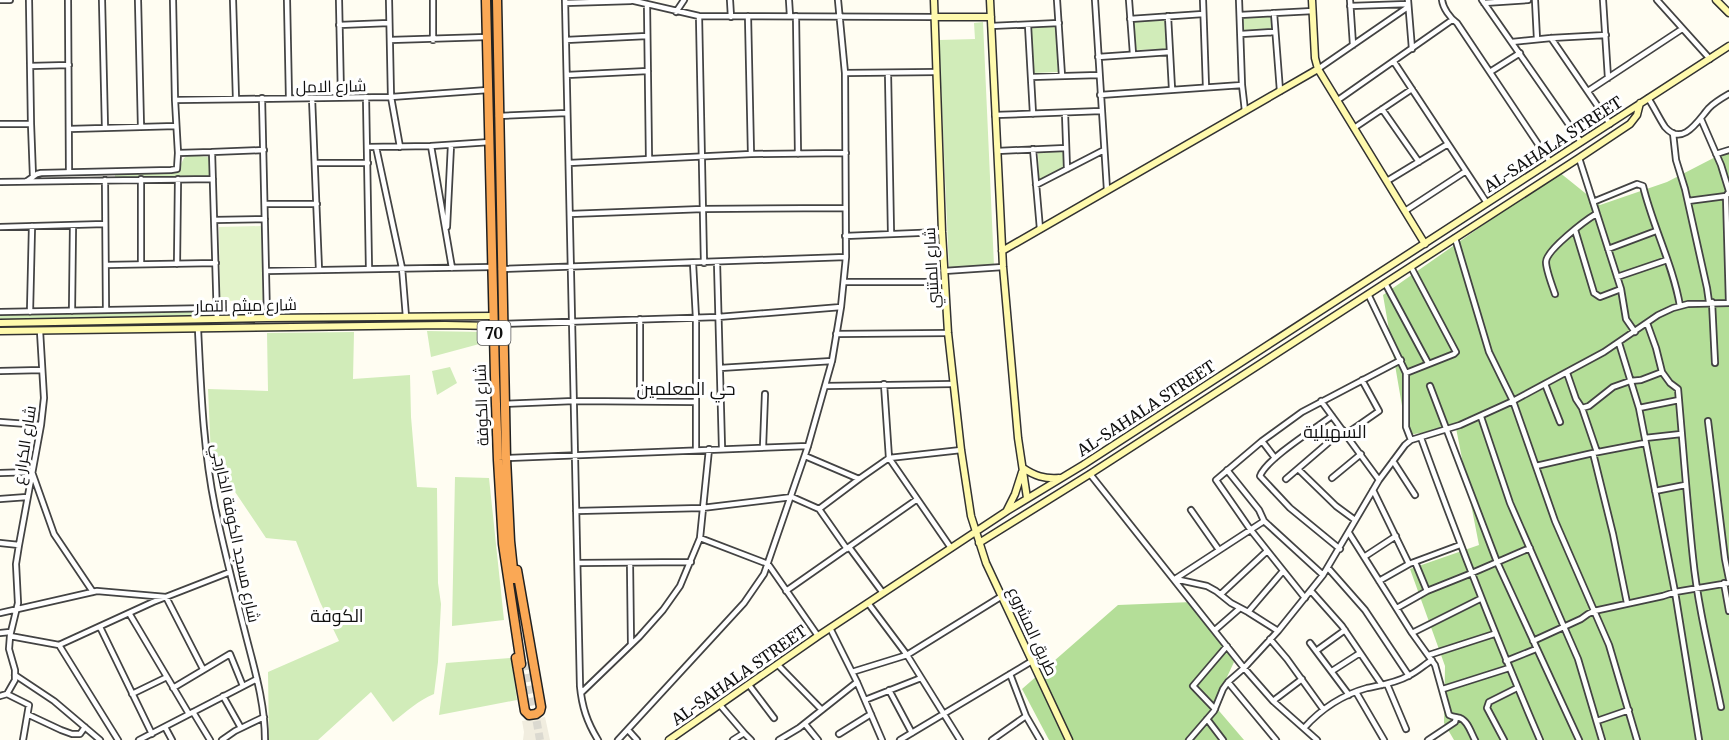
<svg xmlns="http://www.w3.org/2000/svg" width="1729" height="740" font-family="Merriweather,Cairo,serif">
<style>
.green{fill:#d1ecb9}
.forest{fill:#b4de98}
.pitch{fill:#e3f3cb}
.plaza{fill:#f1eddf}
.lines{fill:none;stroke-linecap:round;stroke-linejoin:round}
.highway-tunnel{stroke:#dbd9d0;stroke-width:8;stroke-dasharray:8 4;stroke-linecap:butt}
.street-casing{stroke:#434343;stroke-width:8}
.secondary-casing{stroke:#323232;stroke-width:9}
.highway-casing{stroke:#212121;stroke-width:11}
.street{stroke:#fff;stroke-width:4.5}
.secondary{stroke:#fffaad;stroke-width:6}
.highway{stroke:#faa855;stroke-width:8}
.labels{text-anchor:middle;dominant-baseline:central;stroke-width:6;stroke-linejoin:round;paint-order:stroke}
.shield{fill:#fff;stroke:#585858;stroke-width:1.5}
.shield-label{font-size:15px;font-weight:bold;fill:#101010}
.street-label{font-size:16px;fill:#101010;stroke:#fff}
.neighbourhood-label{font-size:18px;fill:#101010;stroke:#fff}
</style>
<rect width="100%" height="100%" fill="#fffdf2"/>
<path class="green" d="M1271,15l1,15 -29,1 -1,-15z
M1166,20l1,29 -31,1 -2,-28z
M983,22l11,244 -45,2 -10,-228 36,-1 -1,-16z
M1056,26l2,46 -25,1 -2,-46z
M1063,151l1,17 -25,14 -1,-29z
M188,155l22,2c2,6 3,15 -1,21h-94v-6l63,-2 6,-12z
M205,310v8l-205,4v-8z
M427,331l56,1v11l-52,14z
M354,332l-1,47 57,-4 1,42 6,70 20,1 1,95 3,21 -3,58 -4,32c-15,6 -28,18 -41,28l-22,-30 -53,48h-49l-1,-68 71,-31 -19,-39 -24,-61 -30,-3 -55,-82 -3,-67 60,2 -1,-58z
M450,367l7,16 -20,12 -5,-24z
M455,477l34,1 15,142 -52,6z
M511,658l6,42 -78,15 7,-52z"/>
<path class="forest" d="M1729,150v590h-275l-10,-17 1,-57 -35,-97 69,-24 -23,-117 -49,7 -24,-140 176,-123 41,33 67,-23z
M1192,602l42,60 -20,43 30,35h-195l-27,-51 96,-84z"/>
<path class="pitch" d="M261,226l2,74 -43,1 -1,-74z"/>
<path class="plaza" d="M545,717l5,23h-27l1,-8 -2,-11z"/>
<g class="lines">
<path class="highway-tunnel" d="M526,662l14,78"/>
<g class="street-casing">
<path id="street" d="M0,0h10
M29,0l2,124 2,53
M68,0l1,171
M102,0l3,128
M138,0l3,127
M233,0l3,99
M287,0l2,98
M339,0l2,97
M389,0l2,97 9,50
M433,0v40
M565,0l15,686c2,21 7,36 18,54
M630,0l69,16 235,1
M730,0l1,17
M789,0l1,16
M1057,0l5,76
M1095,0l12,190
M1129,0l4,54
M1203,0l3,87
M1239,0l3,85 3,26
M1350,0l3,45
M1408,0l4,49
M1442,0c1,8 8,18 15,23l93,139
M1482,0l99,142
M1535,0l2,39
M1603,0l5,78
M1657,0l53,59
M565,3l66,-2
M1484,3l44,-3
M647,4l2,155
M1350,6l58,-2
M676,12l8,-12
M1274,13l6,78
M1240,15l73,-4
M699,16l5,247
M748,16l3,138
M796,16l2,138
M1168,16l4,73
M1130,19l73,-5
M339,25l50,-2
M1028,25l5,89
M991,26l68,-3
M1241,34l33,-2
M1551,38l59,86
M390,40l97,-3
M566,40l81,-4
M1512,42l39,-4 55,-3
M1098,57l72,-5
M1394,62l93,141
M30,66l39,-1
M1318,69l90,-62
M1490,72l30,-19
M845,73l91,-1
M888,73l3,160
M567,75l81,-4
M1031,77l68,-2
M1588,91l94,-62
M1100,95l142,-10
M366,97l3,172
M262,98l5,220
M312,98l7,172
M1648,98c6,9 11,20 17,29 18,21 34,-8 44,-19 6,-6 13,-10 20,-14
M175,100l216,-3 97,-7
M1338,100l114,-80
M1382,109l37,53
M1065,113l2,56
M995,115l106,-4
M498,116l69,-3
M1701,119l20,46 8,26
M0,124h31
M1354,128l58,-39
M69,129l107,-3
M1673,133l3,27 9,29 22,99 2,14
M431,146l21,122
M368,147l63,-1 59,-4
M376,147l26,121 4,49
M1033,149l7,80
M997,151l69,-3
M212,152l52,-2
M178,153l34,-1 5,167
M1716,154l13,-4
M1579,158l42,131 5,30 9,13
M316,163h52
M569,163l182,-9 95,-1
M105,180l1,130
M27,181l10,-7 4,-1 130,-3 6,-1 1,-16 -3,-53 -2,-100
M1387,181l61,-37
M0,182l213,-3
M1036,185l68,-35
M1688,201l38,-5
M1593,202l44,-18 6,2c10,41 30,79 37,120
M265,204h52
M1405,211l61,-40
M570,214l133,-5 142,-1
M214,220l51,-1
M0,227l105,-3
M447,227l4,-82
M1575,230l19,63 6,4 21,-8
M845,236l97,-4
M1455,238l34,114 24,49 42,120 54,124 28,95
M1608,249l48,-18
M717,262l5,186
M693,263l3,55v131
M141,264v-85
M177,264l1,-85
M106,265l110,-2
M501,269l345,-12
M266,271l226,-4
M944,271l59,-4
M1617,277l50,-17
M844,282h101
M1385,283l43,80
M1368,294l38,79v54l5,13
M1555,294c-3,-9 -9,-24 -9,-32 0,-12 40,-42 50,-48
M1712,302l3,61
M1729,303l-3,-107 3,-4
M72,311l1,-86
M0,312l217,-4
M30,312l2,-86
M503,324l215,-7 123,-10
M198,329c3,60 5,119 17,178 9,43 20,86 31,129 9,35 19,68 19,104
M836,334l112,-1
M1619,343l20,65 36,184 24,148
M720,368l112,-7
M0,371l42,-1
M1662,372l8,11 8,6c5,56 9,113 15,169 5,50 18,100 28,149
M1406,373l48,-19 2,-2 -45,-85
M1567,373l9,26 6,9 7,-2 24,-19 17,-6 11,-1 21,-8 -6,-24 -9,-25
M884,384l5,74 62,90
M1545,384l15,38
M825,386l128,-2
M1430,386l67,176 82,178
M640,401v-82
M1321,401l58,79
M504,404l70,-3 122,1
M1582,408l15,44
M1639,408l40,-8
M1332,416c-16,12 -66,43 -72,60l30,32 50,41
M1481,417l29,86 68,156 24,81
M1708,421l17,138 4,20
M0,422l41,3
M1346,434l33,-23 -17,-31
M1421,438c37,102 76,202 119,302
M1645,438l36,-4
M1262,441l13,17
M763,447l2,-53
M1593,453l20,81 14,69
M805,456l54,23
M506,458l302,-12
M1393,461l22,34
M1536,466l57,-13 52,-10
M1298,469l38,37 19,14
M1227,470l32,40 5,11 59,54
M0,473l32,-1 22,62 39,58
M1090,474l154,194 29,33 44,39
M1332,478l29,-24
M1286,479l57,-49
M1373,490l36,74
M1655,491l30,-6
M0,499l27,-2
M819,509l40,-30 30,-21 72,-8
M1191,510l28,40
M576,511l126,-3 90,-11 27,12 28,40
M1349,533l63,100 23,32 14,50c4,2 7,2 11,3 8,3 11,15 15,22
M700,538l68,26 50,72
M0,543l19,2
M849,547l34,46
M1364,557l32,-21
M1415,562l12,29
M578,563l113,-1
M630,563l1,81
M1328,568l37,42 44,66
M1175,579l32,7 9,5 15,12 17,9 30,19
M1175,579l89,-58
M1379,581l30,-17 51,-19
M1724,583l5,28
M786,591l130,-91
M1311,591l31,35 40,59
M1221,594l46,-43
M1305,598l-55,-69 -34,-49 46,-39 40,-29 99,-52
M868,603l39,52 53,85
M1397,608l30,-17 45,-18 58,-25
M1248,612l35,-41
M0,613l97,-22 69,6 37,72
M129,613l60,101
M100,627l52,107
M830,628l27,54 25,58
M1215,630l24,-21
M0,633l10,-1
M1412,633l68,-34
M10,636l49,9 59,95
M1270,639l17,20 36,50
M1533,641l48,-22 7,-5 6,-3 69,-15 12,-4 54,-9
M1310,643l39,52
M59,645l94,-43 77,-30
M1316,651l29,-21
M1429,655l65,-21
M1506,661l30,-12
M778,665l44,45
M1332,671l28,-18
M852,672l55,-17 95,-59
M1010,674l16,42
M15,675l39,26 46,39
M1228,682l48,58
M1387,684l19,45
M749,685l25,33
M173,688l57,-34 13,32
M1443,689l66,-21
M889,690l23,43
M1356,692l28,48
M581,693l58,-56 24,-27 17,-24 20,-48 9,-89
M7,694l22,11 -6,35
M132,694l35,-17
M0,696l7,-2 8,-14v-10l-6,-21 1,-13 8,-33 -2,-39 3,-19 22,-120 3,-27 -4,-67
M223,696l18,32
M865,700l56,-22
M1273,701l29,-22
M720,705l24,28
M1215,709l-22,-23 34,-40
M193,712l17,28
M29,715l32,15 11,4h8l5,-7
M1207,719l16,21
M1597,721l32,-11
M805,724l13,16
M165,727l7,13
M1304,728c17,-19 38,-33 63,-40 14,-3 29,-5 41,-12 9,-4 16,-11 24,-16
M628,730l9,10
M839,734l32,-20
M139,740l118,-61
M222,740l13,-9 29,-14
M618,740l126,-137 20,-29 44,-128 24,-85 9,-54 5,-50 -1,-184 -7,-73
M733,740l11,-7 7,7
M779,740l20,-12 58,-46
M900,740l132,-79
M992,740l34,-24 14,24
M1189,740l25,-29 9,-22 5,-7 16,-14 34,-37 45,-56 56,-95 26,-35 6,-5 49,-15 53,-24 91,-49 54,-37 15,-7 15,-4 41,-1
M1428,740l27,-18 1,-4
M1504,740l-17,-32 2,-6 28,-14"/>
</g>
<g class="secondary-casing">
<path id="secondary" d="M934,0l8,232 6,101 13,117 10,66 15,47 83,177
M990,0l13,267 15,171 9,60
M1312,0l3,58 3,11 107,175
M1716,0l13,13
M934,17h57
M1002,251l316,-182
M0,323l267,-5 226,-2
M0,331l445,-6 49,1
M1023,468c12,8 21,11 36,10
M1007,510l8,-16 7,-22
M979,543l111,-69 489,-316 51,-34 7,-9 3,-12
M669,740l149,-104 189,-125 76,-46 646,-419"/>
</g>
<g class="highway-casing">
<path id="highway" d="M486,0l9,376 3,84 5,84 18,120
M497,0l9,458 4,83 4,38
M516,658l9,53 4,4 7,-1 4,-3 1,-4 -24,-137"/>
</g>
<use href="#street" class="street"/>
<use href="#secondary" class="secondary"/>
<use href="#highway" class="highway"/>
</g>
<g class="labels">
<rect class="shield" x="477.5" y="321" width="33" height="24" rx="4.5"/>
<g class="shield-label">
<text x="494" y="333">70</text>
</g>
<g class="street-label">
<text transform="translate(331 86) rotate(-1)">شارع الامل</text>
<text transform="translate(1553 144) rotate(-33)">AL-SAHALA STREET</text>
<text transform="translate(931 268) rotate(-93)">شارع المتنبي</text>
<text transform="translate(246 305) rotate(-1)">شارع ميثم التمار</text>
<text transform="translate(481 405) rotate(-92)">شارع الكوفة</text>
<text transform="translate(1146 408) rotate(-33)">AL-SAHALA STREET</text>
<text transform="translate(24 445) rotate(-81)">شارع الكرار ع</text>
<text transform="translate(236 533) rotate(78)">شارع مسجد الكوفة الخارجي</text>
<text transform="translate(1033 631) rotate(65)">طريق المشروع</text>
<text transform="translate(739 675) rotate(-35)">AL-SAHALA STREET</text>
</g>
<g class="neighbourhood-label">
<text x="686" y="388">حي المعلمين</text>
<text x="1335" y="431">السهيلية</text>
<text x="337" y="615">الكوفة</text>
</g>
</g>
</svg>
